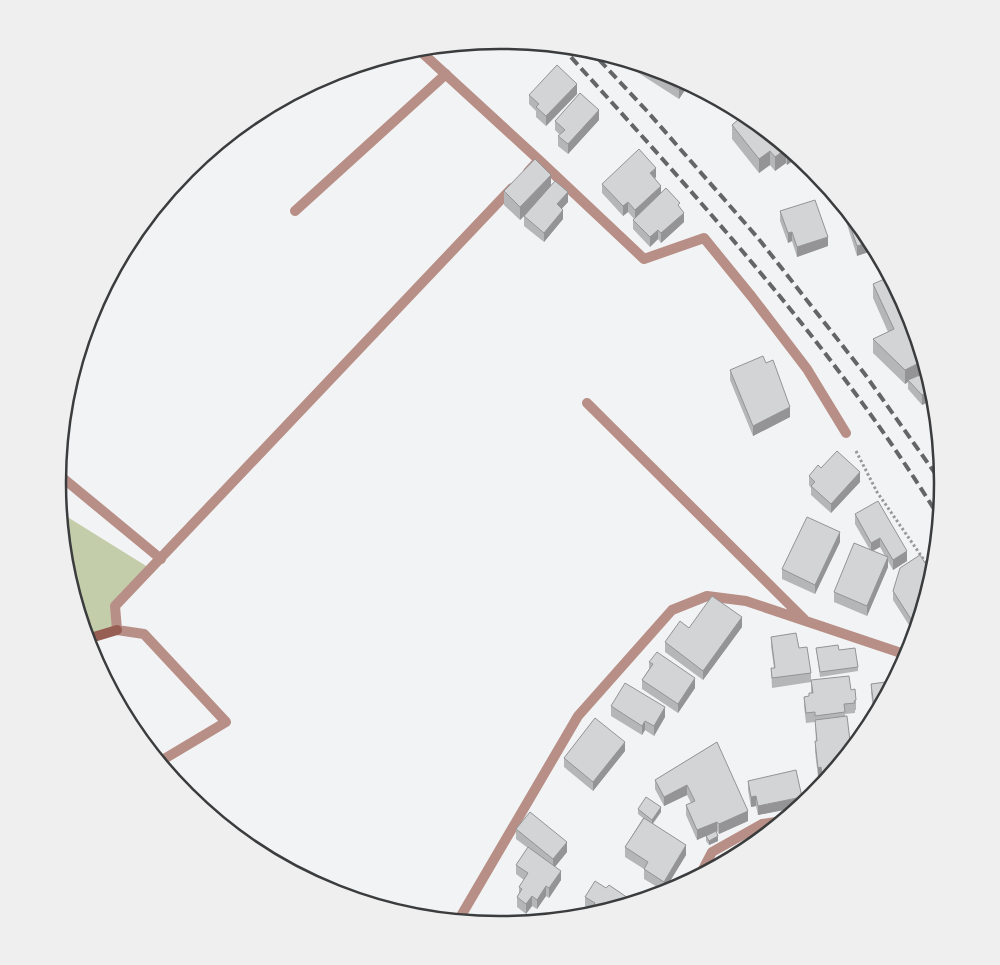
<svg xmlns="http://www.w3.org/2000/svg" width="1000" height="965" font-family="'Source Sans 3',sans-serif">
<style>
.green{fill:#c4cdaa}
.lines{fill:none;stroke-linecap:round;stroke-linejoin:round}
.path{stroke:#97989a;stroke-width:3;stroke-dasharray:2.5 2.5;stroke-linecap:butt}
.lane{stroke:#b88f86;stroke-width:10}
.street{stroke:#b88f86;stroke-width:10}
.secondary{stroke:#975e53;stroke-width:10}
.rail{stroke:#646566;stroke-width:4;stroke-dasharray:10 5;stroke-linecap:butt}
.wall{fill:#b5b6b8;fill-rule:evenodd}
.shaded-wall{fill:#949496}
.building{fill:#d3d4d6;stroke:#949496}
.rim{fill:none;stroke:#3b3c3d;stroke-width:2.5}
</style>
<rect width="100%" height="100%" fill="#f2f3f5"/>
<path class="green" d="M61,513l90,56 -36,37 2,24 -30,9 -21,-70z"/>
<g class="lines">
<path class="path" d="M856,451l21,41 56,81
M66,565l4,1 3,26"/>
<path class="lane" d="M295,211l151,-137
M58,474l103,85"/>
<path class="street" d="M417,48l122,112 -11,12
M539,160l105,99 60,-21 48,59 55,72 39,64
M587,403l217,216
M159,762l67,-40 -82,-88 -27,-4 -2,-24 397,-418
M700,875l12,-23 50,-28 20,-3
M458,921l120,-205 94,-106 35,-14 39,5 161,54"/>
<path class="secondary" d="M87,639l30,-9"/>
<path class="rail" d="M561,46c135,150 272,299 378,471
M589,49l58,62 111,127 106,135 78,110"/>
</g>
<path class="wall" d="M623,60l8,2 -1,3 -7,-3z
M637,64l33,10 19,10 -10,15 -42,-27z
M577,94l-31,32 -10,-9v-6l-7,-7v-9z
M745,114l53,43 -11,8 -1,-2 -11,8 -5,-6 -11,8 -27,-34v-14z
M599,120l-31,34 -10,-8v-10l2,-1 -5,-5v-9z
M656,177l-1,2 6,14 19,15 4,14 -23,21 -3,-4 -8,8 -17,-18v-9l1,-1 -6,-7 -5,4 -21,-23v-9z
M551,186l17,16 -6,6 1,11 -19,23 -20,-16v-10l4,-4 -8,8 -16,-15v-14z
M844,207l24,30 -11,19 -13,-41z
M780,211l48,35 -31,11 -5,-16 -4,2 -8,-22z
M873,284l61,112v3l-12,6 -14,-16v-7l-3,2 -32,-31v-14l15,-7 -15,-34z
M730,370l60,47 -37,19 -23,-56z
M821,468l39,14 -29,31 -20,-18v-7l-2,-3v-9z
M855,514l52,47 -14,9 -5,-9v6l-21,49 -33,-14v-10l36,-42 -15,-26zM880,547l5,9 -12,-5z
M840,542l-25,52 -33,-15v-10z
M932,574l-18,59 -21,-33v-9z
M742,627l-39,53 -38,-28v-10l24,-14z
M771,637l28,11 12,25v7l40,10 5,10v10h-1v3l-10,1 6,35 -29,35 -1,-7h-3l-3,-26v-10h1l-1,-19 -9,1 -2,-17v-9l5,-1 2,-3v-11l-39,6 -1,-20h3l-3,-22z
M816,648l23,2 19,17v4l-38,6z
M649,662l46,26 -17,25 -36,-24v-9l7,-11z
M893,681l-19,35 -3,-23v-9z
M611,706l54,11 -11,19 -9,-6 -3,5 -31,-19z
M717,742l31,79 -29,13 -2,-3 -1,1 2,9 -9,4 -3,-4v-5l2,-1 -11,5 -11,-25v-10l5,-2 -4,-8 -23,11 -9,-17v-9z
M625,751l-32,40 -29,-24v-9z
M748,781l54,24 -3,2 -41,8 -2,-9 -5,1 -3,-17z
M638,809l23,3 -8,12 33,31 -22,36 -20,-12v-10l-19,-12v-10l18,-29 -5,-4z
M516,829l51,23 -12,15 6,13 -12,18 -3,-2 -9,13 -5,-3 -6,8 -9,-7v-10l2,-3v-7l5,-7 -8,-6v-9l12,-17 -12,-9z
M606,888l28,14 -45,14v-4l1,-2 -5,-4v-9z"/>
<path class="shaded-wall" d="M684,82l5,2 -10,15v-9z
M577,84v10l-31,32v-10z
M599,110v10l-31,34v-10z
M786,149v14l-11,8v-14z
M789,150l9,7 -11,8v-14z
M770,151v14l-11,8v-14z
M656,168v9l-6,6v-10z
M551,175v14l-31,31v-13z
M661,186v9l-26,25v-10z
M568,192v10l-11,12v-10z
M628,202v10l-5,4v-10z
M563,210v9l-19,23v-9z
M684,213v9l-23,21v-10z
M658,230v9l-8,8v-10z
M792,232v9l-4,2v-10z
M828,237v9l-31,11v-10z
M871,242l4,8 -18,6v-10z
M923,361l4,12 -19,7v2l-3,2v-14z
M932,390l2,9 -12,6v-10z
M790,407v10l-37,19v-10z
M860,472v10l-29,31v-9z
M840,532v10l-25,52v-9z
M880,538v9l-9,5v-9z
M907,551v10l-14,9v-10z
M888,557v10l-21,49v-10z
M742,617v10l-39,53v-9z
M695,678v10l-17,25v-9z
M665,707v10l-11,19v-10z
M645,721v9l-3,5v-9z
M625,742v9l-32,40v-9z
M821,767v10h-3v-9z
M687,785v10l-23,11v-9z
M756,796v10l-5,1v-10z
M802,797v8l-3,2 -41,8v-9z
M661,807v5l-9,12v-4z
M748,811v10l-29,13v-10z
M717,822v9l-20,9v-10z
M718,836v5l-9,4v-4z
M567,842v10l-14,17v-10z
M686,845v10l-22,36v-9z
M561,871v9l-12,18v-10z
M546,886v10l-9,13v-9z
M532,896v10l-6,8v-10z"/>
<path class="building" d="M557,65l20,19 -31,32 -10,-9 3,-3 -10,-9z
M641,65l29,9 14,8 -5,8z
M580,93l19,17 -31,34 -10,-8 7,-6 -10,-9z
M745,114l1,1 43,35 -2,1 -1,-2 -11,8 -5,-6 -11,8 -27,-34z
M639,149l17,19 -6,5 11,13 -26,24 -7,-8 -5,4 -21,-22z
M535,159l16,16 -31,32 -16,-16z
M555,181l13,11 -11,12 6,6 -19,23 -20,-17z
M666,188l14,15 -2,2 6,8 -23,20 -3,-3 -8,7 -17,-17z
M815,200l13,37 -31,10 -5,-15 -4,1 -8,-22z
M844,208l24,29 3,5 -14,4z
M889,277l20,36 14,48 -18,9 -32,-31 21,-10 -21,-45z
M763,356l3,7 7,-3 17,47 -37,19 -23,-56z
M927,372l5,18 -10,5 -14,-15z
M837,451l23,21 -29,32 -20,-18 4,-4 -6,-6 9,-11 3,3z
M878,501l29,50 -14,9 -13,-22 -9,5 -16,-29z
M807,517l33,15 -25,53 -33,-16z
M854,543l34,14 -21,49 -33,-14z
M920,555l12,19 -16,53 -23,-36 7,-23z
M712,596l30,21 -39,54 -38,-29 15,-21 9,7z
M796,633l3,15 8,-1 4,26 -39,5 -1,-10h4l-4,-31z
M838,645l1,5 16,-2 3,19 -38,5 -4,-24z
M657,652l38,26 -17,26 -36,-24 11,-16 -4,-2z
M849,676l2,14 4,-1 1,11 -2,1 1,2 -11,1 1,8 -30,4v-4l-9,1 -2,-16 5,-1v-3h4l-2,-13z
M893,681l-14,26h-5l-3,-23z
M625,683l40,24 -11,19 -9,-5 -3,5 -31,-20z
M847,716l4,33 -28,34 -2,-16 -3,1 -3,-27h2l-2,-21z
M595,718l30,24 -32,40 -29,-24z
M717,742l31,69 -29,13 -2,-2 -20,8 -11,-25 9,-4 -8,-16 -23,12 -9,-17z
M796,770l6,27 -44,9 -2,-10 -5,1 -3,-16z
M646,797l15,10 -9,13 -14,-11z
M530,812l37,30 -14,17 -37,-30z
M644,818l42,27 -22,37 -20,-13 4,-7 -23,-15z
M716,831l2,5 -9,5 -3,-5z
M754,843v1l-8,7 -5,2z
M528,847l33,24 -12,17 -3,-2 -9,14 -5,-4 -6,8 -9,-7 5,-8 -3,-2 9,-14 -12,-8z
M595,881l11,7 3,-3 25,17 -41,12 -4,-2 6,-9 -10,-6z"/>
<path d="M0 0H1000V965H0ZM499 49H501A433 433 0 0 1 934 482V483A433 433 0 0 1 501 916H499A433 433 0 0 1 66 483V482A433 433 0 0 1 499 49Z" fill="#efefef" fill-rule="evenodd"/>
<path class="rim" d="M499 49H501A433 433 0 0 1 934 482V483A433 433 0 0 1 501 916H499A433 433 0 0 1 66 483V482A433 433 0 0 1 499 49Z"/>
</svg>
